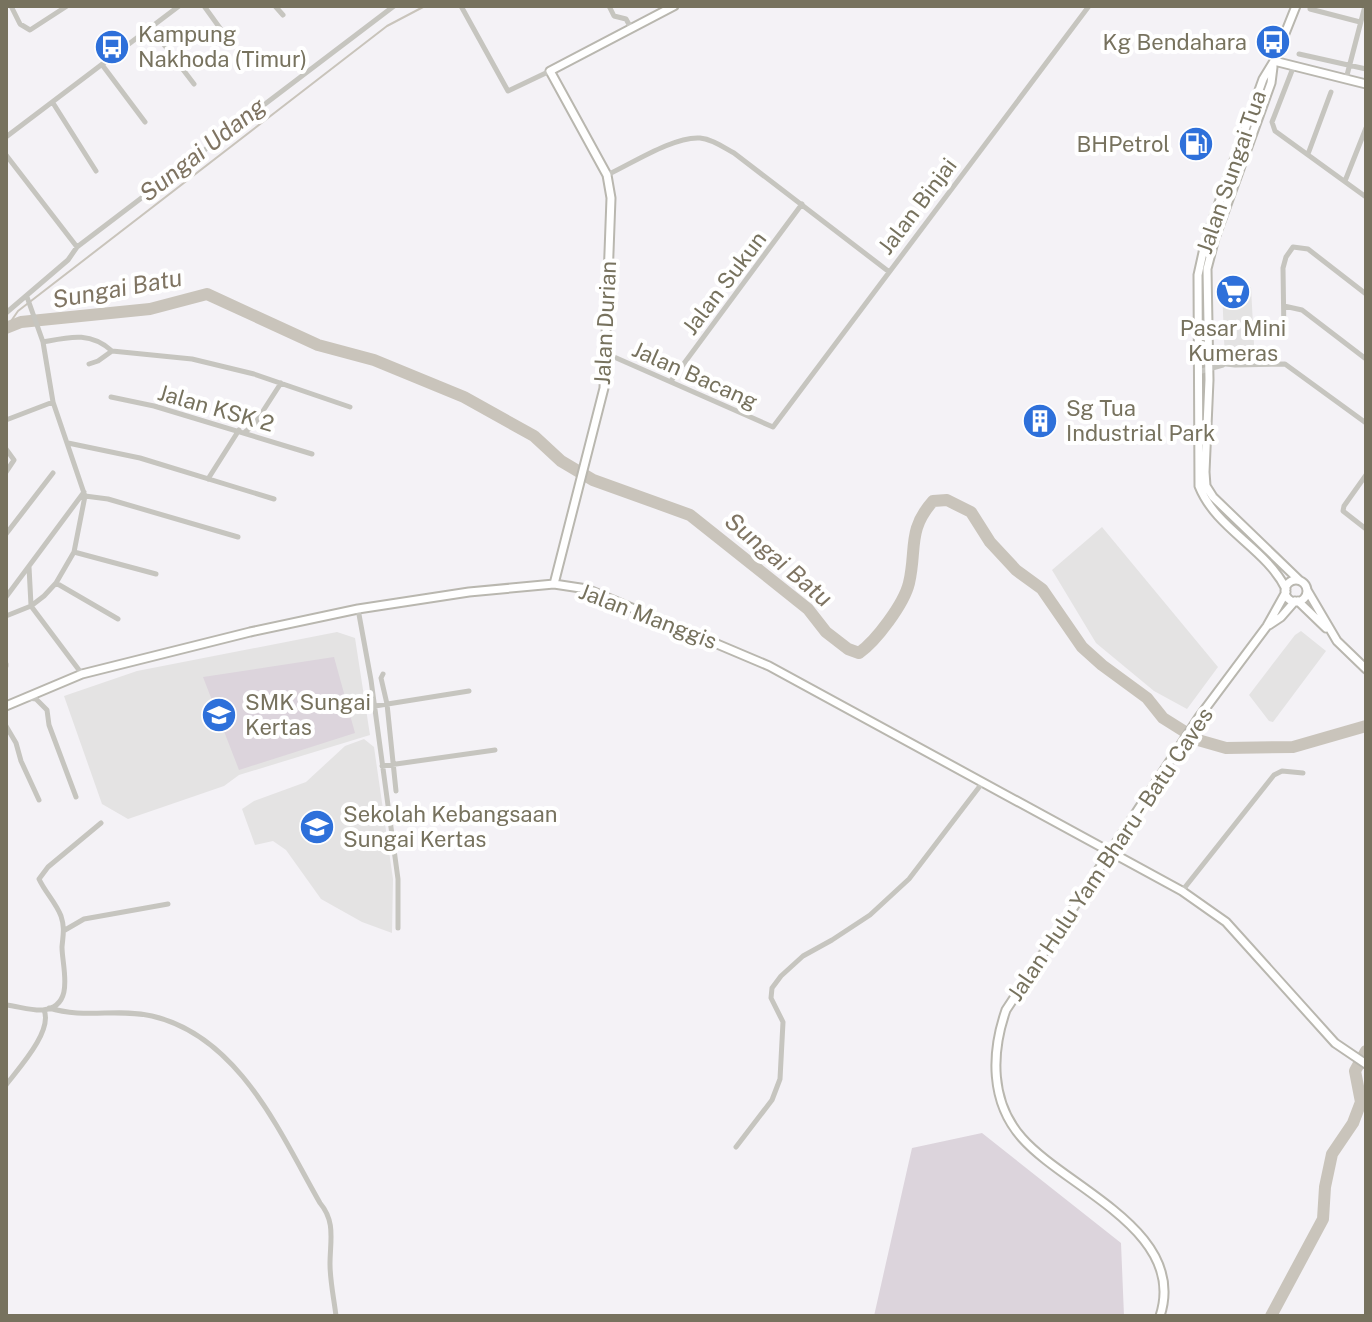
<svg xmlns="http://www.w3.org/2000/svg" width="1372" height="1322" font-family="'Public Sans',sans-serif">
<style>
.built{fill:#e4e3e3}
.green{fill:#dcd4dc}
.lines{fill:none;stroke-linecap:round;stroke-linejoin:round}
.stream{stroke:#c9c4bb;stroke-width:2}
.river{stroke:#c9c4bb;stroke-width:12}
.secondary-casing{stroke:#b9b7af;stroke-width:11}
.street{stroke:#c6c5bf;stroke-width:5}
.secondary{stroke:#fff;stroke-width:7}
.labels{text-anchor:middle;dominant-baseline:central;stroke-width:8;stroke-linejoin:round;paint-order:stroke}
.poi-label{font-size:22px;fill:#77725e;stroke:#fff;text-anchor:start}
.street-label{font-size:22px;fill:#77725e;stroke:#fff}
.water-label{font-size:24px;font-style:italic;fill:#7f7462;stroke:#fff}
</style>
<rect width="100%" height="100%" fill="#f4f2f6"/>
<path class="built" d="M1251,287l4,76h-30l-3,-75z
M1102,527l116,140 -31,42 -33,-18 -58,-48 -44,-73z
M1301,631l25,20 -53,71 -4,-1 -20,-26 46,-60z
M337,632l18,6 15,97 -131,40 -15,11 -96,33 -26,-15 -38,-108 73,-25z
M364,739l10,8 19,132 -1,54 -30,-11 -41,-23 -35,-49 -13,-9 -18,4 -13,-36 12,-8 52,-19 39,-36z"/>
<path class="green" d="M334,657l21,76 -116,37 -36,-93z
M982,1133l139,110 3,73h-250l38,-168z"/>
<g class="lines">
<path class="stream" d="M7,327l11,-16 369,-285 38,-20"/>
<path class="river" d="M6,328l15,-6 129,-13 57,-15 111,51 56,15 90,37 70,39 27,25 32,19 97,35 118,94 18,23 22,17 11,4c17,-12 45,-49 50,-70 8,-34 -2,-53 24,-82l14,-1 24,12 19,30 26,28 26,19 40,58 20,18 45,33 16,20 35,22 28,8 67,-1 73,-21
M1271,1316l52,-97 2,-32 7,-33 21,-31 8,-21 -6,-31 11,-20"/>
<g class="secondary-casing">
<path id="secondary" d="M1274,61l92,23
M1273,67l-2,16 -56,155 -8,31 2,111 -4,92 1,14 7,11 86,83
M1285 591a11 11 0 1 1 22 0a11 11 0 1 1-22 0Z
M554,584l50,-196 7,-190 -4,-23 -57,-104 124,-65
M1286,589c-20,-41 -70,-60 -87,-103l-1,-211 8,-36 57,-160 11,-18 22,-55
M1307,590l30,51 29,28
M1298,601l28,27
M1269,625l12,-8 14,-16
M6,706l76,-32 168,-42 108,-23 111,-17 85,-8 33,5 182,77 413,225 44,31 109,121 31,21
M1160,1316c28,-85 -94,-128 -138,-178 -32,-36 -31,-85 -16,-128l193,-293 68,-91 19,-34"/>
</g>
<path class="street" d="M11,6l9,18 10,6 37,-24
M204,6l26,36
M275,6l8,9
M461,6l47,85 42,-20
M609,6l5,10 12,3 5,9
M1310,9l50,13
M152,29l42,55
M1299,54l67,15
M103,66l42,56
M1293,68l-21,54 3,9 91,66
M1346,79l19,-73
M53,103l43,68
M6,137l173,-131
M1308,154l23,-62
M6,155l71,92
M607,175c24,-11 67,-39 93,-37 12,1 23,9 34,15l154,118
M1345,181l21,-53
M1284,306l18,4 64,49
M6,313l62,-53 9,-13 317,-241
M1284,336l-1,-68 3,-11 7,-10 15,2 58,45
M43,342c26,-5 47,-11 69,9
M605,353l168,74 316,-421
M1207,362l28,3 50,-1 81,59
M89,364l9,-3 14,-10 80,8 62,15 96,33
M1198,372l25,-7
M671,381l131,-177
M111,397l43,9 158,48
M6,420l47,-18
M245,432l9,-7 27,-42
M68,443l72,15 134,41
M6,449l8,11 -8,12
M1366,475l-22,31 -1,5 23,18
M208,479l31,-49
M85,496l23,3 130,38
M6,534l47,-61
M74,552l82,22
M29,567l2,38
M56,583l62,36
M6,597l78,-105
M31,606l51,68
M358,609l13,71 27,199v49
M6,616l25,-10 13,-10 12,-13 18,-31 11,-56 -32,-94 -10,-60 -16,-45
M6,664v2
M383,674l-2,4 6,26 9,87
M28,698l8,1 11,11 2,15 27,72
M375,706l94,-15
M6,726l10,17 5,18 18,39
M382,766l113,-16
M1182,891l92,-116 8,-4 21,2
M65,930l19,-11 84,-15
M6,1005c11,1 26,6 37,5 33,-4 19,-43 19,-63 1,-12 3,-19 -1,-31 -5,-13 -16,-24 -22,-37l9,-12 53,-44
M49,1008c35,11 69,0 103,8 87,20 128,117 168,187 16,19 10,38 10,61 0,17 4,35 6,52
M6,1085c13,-17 47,-54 38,-75
M736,1147l36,-47 8,-21 3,-57 -12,-24 1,-10 9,-12 22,-20 29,-16 38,-25 39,-36 74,-97"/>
<use href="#secondary" class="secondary"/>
</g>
<defs>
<g id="bus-disc" transform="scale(1.8)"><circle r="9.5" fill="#2e70da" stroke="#fff"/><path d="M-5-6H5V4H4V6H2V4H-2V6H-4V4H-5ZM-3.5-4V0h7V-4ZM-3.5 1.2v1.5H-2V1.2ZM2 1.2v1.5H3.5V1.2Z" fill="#fff"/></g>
<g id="fuel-disc" transform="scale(1.8)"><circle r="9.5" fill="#2e70da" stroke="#fff"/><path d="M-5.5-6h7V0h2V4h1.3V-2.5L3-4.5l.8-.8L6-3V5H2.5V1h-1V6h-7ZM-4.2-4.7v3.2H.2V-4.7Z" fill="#fff"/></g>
<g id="supermarket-disc" transform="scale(1.8)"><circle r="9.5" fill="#2e70da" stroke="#fff"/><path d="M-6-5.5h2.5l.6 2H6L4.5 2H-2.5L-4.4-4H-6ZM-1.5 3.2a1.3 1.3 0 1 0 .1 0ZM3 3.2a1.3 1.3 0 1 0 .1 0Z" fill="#fff"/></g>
<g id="building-disc" transform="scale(1.8)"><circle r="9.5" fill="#2e70da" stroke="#fff"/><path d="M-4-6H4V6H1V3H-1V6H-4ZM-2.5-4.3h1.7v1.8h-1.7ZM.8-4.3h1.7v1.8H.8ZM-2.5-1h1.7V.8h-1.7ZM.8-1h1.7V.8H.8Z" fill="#fff"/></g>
<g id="school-disc" transform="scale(1.8)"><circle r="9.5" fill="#2e70da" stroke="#fff"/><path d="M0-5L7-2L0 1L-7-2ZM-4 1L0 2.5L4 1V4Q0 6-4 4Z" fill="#fff"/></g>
</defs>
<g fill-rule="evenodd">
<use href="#bus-disc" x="1273" y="42"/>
<use href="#bus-disc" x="112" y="47"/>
<use href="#fuel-disc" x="1196" y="144"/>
<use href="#supermarket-disc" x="1233" y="292"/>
<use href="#building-disc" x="1040" y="421"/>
<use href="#school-disc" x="219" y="715"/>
<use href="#school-disc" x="317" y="827"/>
</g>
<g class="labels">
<g class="poi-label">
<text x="138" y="34">Kampung<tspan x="138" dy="25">Nakhoda (Timur)</tspan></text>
<text x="1247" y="42" text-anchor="end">Kg Bendahara</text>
<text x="1170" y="144" text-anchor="end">BHPetrol</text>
<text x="1233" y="328" text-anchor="middle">Pasar Mini<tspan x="1233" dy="25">Kumeras</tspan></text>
<text x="1066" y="408">Sg Tua<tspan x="1066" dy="25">Industrial Park</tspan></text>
<text x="245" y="702">SMK Sungai<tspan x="245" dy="25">Kertas</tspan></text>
<text x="343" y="814">Sekolah Kebangsaan<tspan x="343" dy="25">Sungai Kertas</tspan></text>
</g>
<g class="street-label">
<text transform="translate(1231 172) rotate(-71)">Jalan Sungai Tua</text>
<text transform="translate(917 206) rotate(-53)">Jalan Binjai</text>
<text transform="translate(724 283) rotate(-53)">Jalan Sukun</text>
<text transform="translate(605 323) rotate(-87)">Jalan Durian</text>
<text transform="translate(695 375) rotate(24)">Jalan Bacang</text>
<text transform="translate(216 408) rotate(16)">Jalan KSK 2</text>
<text transform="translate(648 616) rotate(21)">Jalan Manggis</text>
<text transform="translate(1110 854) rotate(-56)">Jalan Hulu Yam Bharu - Batu Caves</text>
</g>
<g class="water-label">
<text transform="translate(202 149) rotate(-38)">Sungai Udang</text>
<text transform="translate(117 288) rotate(-10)">Sungai Batu</text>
<text transform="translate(779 559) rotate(40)">Sungai Batu</text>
</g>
</g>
<rect width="1372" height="1322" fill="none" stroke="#77725e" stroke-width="16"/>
</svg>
